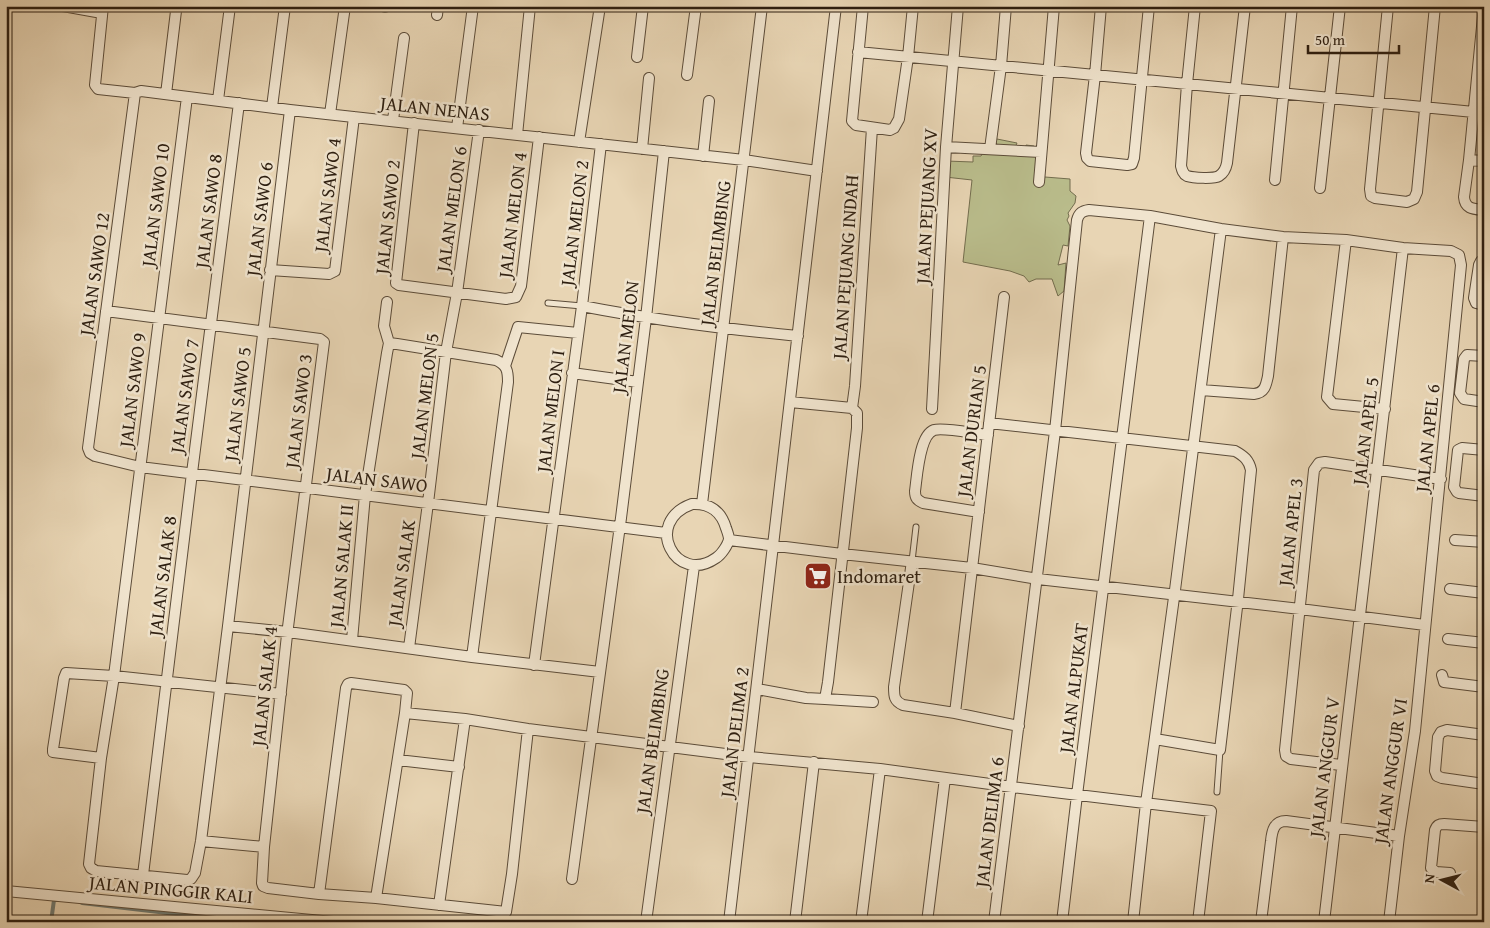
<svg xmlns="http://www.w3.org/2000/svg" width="1490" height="928" font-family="'Gentium Book Plus',serif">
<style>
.green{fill:#b9bc8b;stroke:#736d4e}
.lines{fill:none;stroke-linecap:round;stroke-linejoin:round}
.stream{stroke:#6e7a73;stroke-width:4}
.service-casing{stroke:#5c4c39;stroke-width:7}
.minor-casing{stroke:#5c4c39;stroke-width:12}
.service{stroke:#f0e4ce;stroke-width:5}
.minor{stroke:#f0e4ce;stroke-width:10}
.labels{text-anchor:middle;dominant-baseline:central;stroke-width:5;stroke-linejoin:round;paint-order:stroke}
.street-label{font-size:19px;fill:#2d1e10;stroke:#f0e4ce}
.poi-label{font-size:19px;fill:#2d1e10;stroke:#f0e4ce;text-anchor:start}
</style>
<rect width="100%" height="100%" fill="#e8d5b4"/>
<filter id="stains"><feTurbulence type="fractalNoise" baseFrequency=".004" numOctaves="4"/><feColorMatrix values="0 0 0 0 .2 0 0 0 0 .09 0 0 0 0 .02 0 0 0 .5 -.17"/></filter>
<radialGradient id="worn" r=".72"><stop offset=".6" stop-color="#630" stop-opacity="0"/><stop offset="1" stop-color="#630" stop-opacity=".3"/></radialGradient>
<path class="green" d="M987,137l30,6 -3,7 11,1 1,-6 8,1 6,26 5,5 25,2v12l6,5 -1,7 -7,10 1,3 -2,4 3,6 -2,20 -5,-1 -5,20 8,-2 -2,28 -6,5 -6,-17h-16l-7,3 -5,-6 -14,-5 -47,-9 9,-82 -27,-3 1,-16 27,1v-6h8l3,-5z"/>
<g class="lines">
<path class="stream" d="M82,903l162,19
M51,922l3,-22h4"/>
<g class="service-casing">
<path id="service" d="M548,303l34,3
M912,561l4,-34
M1217,792l3,-42"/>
</g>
<g class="minor-casing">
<path id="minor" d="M63,6l39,7
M103,6l-8,79 3,4 37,4
M863,6l-11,115 4,4 34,5 4,-2 5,-9 9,-62 5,-51
M1101,6l-6,69 -9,78 1,5 3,3 37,4 5,-1 2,-6 15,-152
M1195,6l-8,78 -6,82c1,4 2,8 6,10 6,2 27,3 32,0 5,-3 7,-8 8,-13l18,-157
M1388,6l-18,183 1,7 4,2 32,4 7,-3 3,-7 18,-186
M1484,6l-15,154 -5,37c1,12 9,12 20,13
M385,7v-1
M437,15l1,-9
M858,52l626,61
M637,57l6,-51
M687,75l9,-69
M166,94l10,-83
M187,97l-73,579 -13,82 -12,106 2,4 5,3 91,9 4,-1 4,-6 6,-32 27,-215 62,-516
M218,100l12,-94
M272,107l13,-101
M330,114l15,-108
M393,120l11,-82
M414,123l-18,160 3,2 107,14 10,-2 5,-11 18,-149
M457,128l16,-122
M517,135l13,-129
M579,142l21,-136
M946,147l95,5
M642,149l7,-71
M990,149l11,-83 5,-60
M703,156l6,-55
M1469,160l15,1
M1275,180l17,-174
M1039,182l15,-176
M1320,188l20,-182
M1346,240l-19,157 6,7 52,5
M1484,260l-3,1 -2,4 -5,33 2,5 8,2
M270,270l59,4 6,-3 19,-154
M387,302l-3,24 5,17
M582,306c72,14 143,23 216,30
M106,311l214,28 4,3 -37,293 -23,212 -2,36 1,3 5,2 51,6 57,4 130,14 6,-38 16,-145
M1484,356l-17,-1 -3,4 -4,34 4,6 20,3
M505,366l13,-39 60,6
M572,373l66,9
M1201,390l53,4c11,-1 12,-9 14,-18l15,-139
M852,408l3,-22 17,-258
M932,409l14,-262 12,-141
M989,423l246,28c9,5 14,9 16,19l-13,129 -18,151 -65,-11
M1484,450l-22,-2 -4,2 -4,37 3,5 2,1 25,3
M692,504c18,-1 29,7 34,24 1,3 3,8 3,11 -1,6 -8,16 -13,19 -40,28 -74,-36 -24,-54z
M702,504l60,-498
M979,512l-56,-9c-6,-3 -8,-5 -8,-12 2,-13 4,-56 19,-61 10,-3 41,4 54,5
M666,533l-526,-66 -45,-11 -5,-3 -2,-5 47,-355 6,-2 149,19 454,50 73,11
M729,540l113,14 130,14 66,11 262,30 125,16
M1455,540l29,2
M912,561l-18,126c0,9 0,14 9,18l52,8 64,13
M1450,589l34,4
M228,626l60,6 184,25 128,15
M1448,639l36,4
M352,640l13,-145 22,-142 2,-10 8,1 99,16c11,5 12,11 12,22l-36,275
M409,648l19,-145 18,-151 11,-59 22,-163
M534,665l48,-359 19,-162
M1442,675l2,7 40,5
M757,689l49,9 19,1 3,-17 29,-254v-15l-5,-5 -62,-6
M825,699l48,3
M405,713l60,6 63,10 221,28 131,12 132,18 199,24 -13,111
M955,713l49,-416
M1484,735l-37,-5 -6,2 -3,5 -3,34 2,5 5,2 42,6
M101,758l-48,-6v-3l11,-71 2,-5 48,3 167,18
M398,760l61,7
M1341,765l-50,-6 -5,-3 -1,-6 29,-280 5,-7 6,-1 116,17
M201,841l63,6
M1450,873l-14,-1 -5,-4 4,-38c2,-5 4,-6 9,-6l40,3
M143,875l49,-402 47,-370
M572,879l49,-361 25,-200 18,-167
M6,891l327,31
M319,894l27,-206 2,-4 3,-1 53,7 3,3 -2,20 -29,185
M439,905l26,-186
M646,922l48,-356
M729,922l107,-916
M795,922l19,-160
M861,922l19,-153
M927,922l18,-144
M994,922l61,-491 22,-211c2,-7 5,-9 12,-10l61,6 71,13 62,8 63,3 57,8 48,3 8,4 2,10 -46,466 -16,105 -10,86
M1062,922l15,-127 73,-579
M1133,922l13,-119 29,-213 46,-361
M1261,922l10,-81c1,-10 3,-20 15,-20l113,15
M1324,922c25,-225 54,-449 79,-674"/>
</g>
<use href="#service" class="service"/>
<use href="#minor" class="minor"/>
</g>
<defs>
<g id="supermarket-square" transform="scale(1.4375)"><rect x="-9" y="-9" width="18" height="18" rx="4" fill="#8f2418" stroke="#f0e4ce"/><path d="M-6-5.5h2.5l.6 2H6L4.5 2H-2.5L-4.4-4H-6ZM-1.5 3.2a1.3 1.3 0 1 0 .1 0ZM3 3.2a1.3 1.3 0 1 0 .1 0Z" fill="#fff"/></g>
</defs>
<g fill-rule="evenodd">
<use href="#supermarket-square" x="818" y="576"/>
</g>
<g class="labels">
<g class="street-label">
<text transform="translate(435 108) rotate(6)">JALAN NENAS</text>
<text transform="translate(327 195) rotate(-83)">JALAN SAWO 4</text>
<text transform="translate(155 205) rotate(-83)">JALAN SAWO 10</text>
<text transform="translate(926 206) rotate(-87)">JALAN PEJUANG XV</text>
<text transform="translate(451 209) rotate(-82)">JALAN MELON 6</text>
<text transform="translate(208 211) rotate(-83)">JALAN SAWO 8</text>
<text transform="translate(512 215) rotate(-83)">JALAN MELON 4</text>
<text transform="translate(387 217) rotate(-84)">JALAN SAWO 2</text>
<text transform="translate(259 219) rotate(-83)">JALAN SAWO 6</text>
<text transform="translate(574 223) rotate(-83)">JALAN MELON 2</text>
<text transform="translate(715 253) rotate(-83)">JALAN BELIMBING</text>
<text transform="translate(845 267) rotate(-86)">JALAN PEJUANG INDAH</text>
<text transform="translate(94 274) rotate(-82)">JALAN SAWO 12</text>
<text transform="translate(625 337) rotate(-83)">JALAN MELON</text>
<text transform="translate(132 390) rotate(-83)">JALAN SAWO 9</text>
<text transform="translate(184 396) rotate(-82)">JALAN SAWO 7</text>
<text transform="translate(424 396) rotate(-83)">JALAN MELON 5</text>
<text transform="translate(237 404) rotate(-83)">JALAN SAWO 5</text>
<text transform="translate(298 411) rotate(-83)">JALAN SAWO 3</text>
<text transform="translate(550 411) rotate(-83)">JALAN MELON I</text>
<text transform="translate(971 431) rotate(-83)">JALAN DURIAN 5</text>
<text transform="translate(1365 431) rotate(-83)">JALAN APEL 5</text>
<text transform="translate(1427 438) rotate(-84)">JALAN APEL 6</text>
<text transform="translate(377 479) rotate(7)">JALAN SAWO</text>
<text transform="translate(1290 532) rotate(-84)">JALAN APEL 3</text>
<text transform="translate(341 566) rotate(-85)">JALAN SALAK II</text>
<text transform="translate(401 573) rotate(-82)">JALAN SALAK</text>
<text transform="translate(162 576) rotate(-83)">JALAN SALAK 8</text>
<text transform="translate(264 686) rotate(-84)">JALAN SALAK 4</text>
<text transform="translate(1073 688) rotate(-83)">JALAN ALPUKAT</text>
<text transform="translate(734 732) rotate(-83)">JALAN DELIMA 2</text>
<text transform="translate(652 741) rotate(-82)">JALAN BELIMBING</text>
<text transform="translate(1324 767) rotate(-83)">JALAN ANGGUR V</text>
<text transform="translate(1390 771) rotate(-82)">JALAN ANGGUR VI</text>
<text transform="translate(989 822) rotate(-83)">JALAN DELIMA 6</text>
<text transform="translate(171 889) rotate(5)">JALAN PINGGIR KALI</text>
</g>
<g class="poi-label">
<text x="837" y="576">Indomaret</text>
</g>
</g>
<rect width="1490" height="928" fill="none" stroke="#e8d5b4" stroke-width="25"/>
<rect x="8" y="8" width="1475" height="913" fill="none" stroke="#2d1e10" stroke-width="2.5"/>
<rect x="12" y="12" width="1465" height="903" fill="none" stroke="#2d1e10"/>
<g transform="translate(1442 880) rotate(277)" stroke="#f0e4ce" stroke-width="4" paint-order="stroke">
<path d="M0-4L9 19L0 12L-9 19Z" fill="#2d1e10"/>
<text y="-8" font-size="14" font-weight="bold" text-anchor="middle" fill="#2d1e10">N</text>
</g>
<path d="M1308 45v8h91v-8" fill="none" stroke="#2d1e10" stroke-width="2.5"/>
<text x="1315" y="45" font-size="15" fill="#2d1e10" stroke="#f0e4ce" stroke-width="4" paint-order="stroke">50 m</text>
<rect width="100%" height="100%" filter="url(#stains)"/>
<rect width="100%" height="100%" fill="url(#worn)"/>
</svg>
